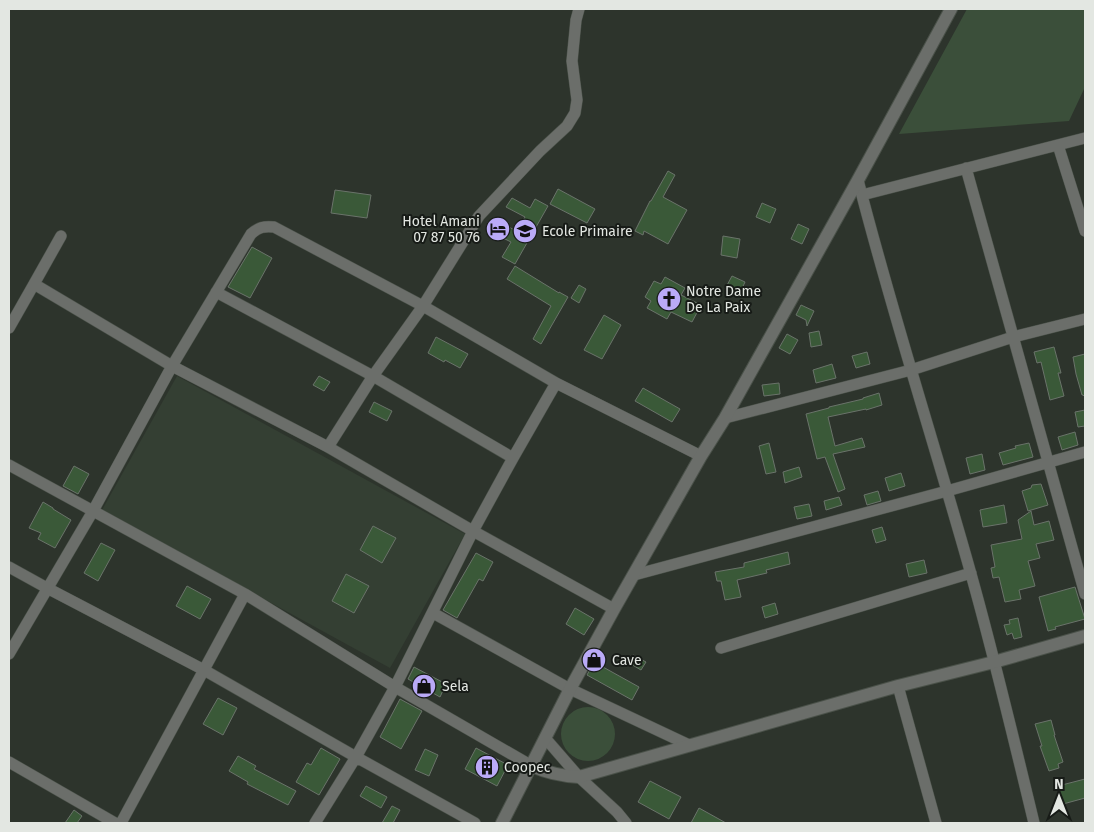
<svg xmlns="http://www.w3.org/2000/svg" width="1094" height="832" font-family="'Fira Sans',sans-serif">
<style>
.built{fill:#343f33}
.green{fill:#3b4f3a}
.building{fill:#3a5938;stroke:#6a736a}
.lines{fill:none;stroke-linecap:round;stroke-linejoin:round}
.minor-casing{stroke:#4a5149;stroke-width:12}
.tertiary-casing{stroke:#4a5149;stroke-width:14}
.minor{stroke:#6b6e6a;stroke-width:11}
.tertiary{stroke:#6b6e6a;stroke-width:12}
.labels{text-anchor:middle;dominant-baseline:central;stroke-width:4;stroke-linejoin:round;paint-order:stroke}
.poi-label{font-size:14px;fill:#e3e7e2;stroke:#171b17;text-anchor:start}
</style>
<rect width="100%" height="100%" fill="#2d342c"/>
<path class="built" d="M177,376l288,158 -75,134 -288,-158z"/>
<path class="green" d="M967,9h118v78l-16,34 -170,13z
M561 734a27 27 0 1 1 54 0a27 27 0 1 1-54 0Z"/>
<path class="building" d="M668,171l7,4 -12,22 24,13 -19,34 -24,-13 -1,4 -8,-4 15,-30h1z
M558,189l37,20 -8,14 -37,-19z
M335,190l36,5 -4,23 -36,-5z
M512,198l18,10 5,-9 13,7 -33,58 -13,-7 9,-15 -18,-9 5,-11 19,9 8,-14 -19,-10z
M762,203l14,6 -6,14 -14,-6z
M798,224l11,5 -7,15 -11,-5z
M723,236l17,3 -3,19 -16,-3z
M252,247l20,11 -22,40 -22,-11z
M515,266l44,27v-1l9,5 -27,47 -8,-5 18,-33 -44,-27z
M732,276l13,6 -6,13 -14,-6z
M665,277l20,11 -4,7 20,10 -9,17 -21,-10 -4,7 -20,-11 4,-7 -6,-4 9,-16 7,3z
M579,285l7,4 -7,14 -8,-5z
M801,305l13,6 -7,15 -1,-6 -10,-5z
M604,315l17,10 -19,34 -18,-9z
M819,331l3,14 -11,2 -2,-14z
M787,334l11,6 -8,14 -11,-6z
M436,337l32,17 -8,14 -15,-8 -1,2 -16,-9z
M1054,347l7,26h-3l6,23 -14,4 -9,-38 -4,1 -3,-11z
M867,352l3,12 -14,4 -4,-12z
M1085,354v42h-1l-1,-1h-1l-6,-21 -3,-17z
M832,364l4,14 -20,5 -3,-13z
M319,376l11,6 -6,9 -11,-6z
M779,383l1,11 -16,2 -2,-11z
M643,388l37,21 -8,13 -37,-21z
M879,393l3,12 -16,5v-1l-38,8 7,29 27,-8 3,9 -32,7 12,35 -7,3 -13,-35 -8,2 -11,-45 23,-6v-1l34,-8v-1z
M374,402l18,9 -5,10 -18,-9z
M1085,410v16l-7,1 -3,-15z
M1075,432l3,13 -16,5 -4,-13z
M769,443l7,29 -10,2 -7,-28z
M1029,443l4,14 -30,8 -4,-12 17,-5 -1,-2z
M982,454l3,16 -15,4 -4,-16z
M74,466l15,8 -11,20 -15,-8z
M799,467l3,10 -17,6 -2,-11z
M901,473l4,13 -16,5 -4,-13z
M1041,484l7,21 -20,6 -6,-20 9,-3 1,-3z
M878,491l3,10 -14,4 -3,-10z
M839,497l3,8 -16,5 -2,-9z
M43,502l10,6v1l18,11 -16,28 -17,-9 3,-6 -12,-5z
M809,504l3,12 -15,3 -3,-12z
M1004,505l3,18 -24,4 -3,-17z
M1031,511l3,14 15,-4 5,19 -18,4 4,14 -12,3 7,25 -16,4 2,9 -16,3 -6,-25 -6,1 -2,-10 4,-1 -4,-22 31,-6 -4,-19z
M373,526l23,12 -14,25 -22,-13z
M882,527l4,13 -10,3 -4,-13z
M101,543l14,7 -17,31 -14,-8z
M788,552l2,12 -24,6 1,3 -30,7 4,17 -16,3 -4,-19h-4l-2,-9 29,-5v-4z
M476,553l17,9 -10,19 -4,-2 -22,39 -14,-8z
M924,560l3,13 -18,4 -3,-13z
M346,574l23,12 -15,27 -22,-12z
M187,586l24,13 -11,20 -24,-13z
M1075,587l10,32 -30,8 1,2 -8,2 -9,-34z
M775,603l3,11 -13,4 -3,-11z
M575,608l19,11 -10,16 -18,-11z
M1018,618l4,19 -8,2 -2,-6 -5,2 -3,-10 6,-1 -1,-4z
M633,655l13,7 -5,8 -12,-7z
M594,662l45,25 -7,13 -45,-25z
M414,667l32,17 -6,13 -32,-18z
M218,698l19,10 -14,27 -20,-11z
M400,699l22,12 -21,38 -21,-12z
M1051,720l4,15h-1l9,27 -5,2 1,4 -10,3 -9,-25h2l-7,-22z
M321,748l19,11 -21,36 -23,-13 11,-19 4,2z
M476,748l32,17 -11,21 -32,-17z
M425,749l13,6 -9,21 -14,-6z
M238,756l18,10 -2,3 42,22 -8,14 -41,-21 1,-2 -19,-11z
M1085,779v19l-22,6 -5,-18z
M650,781l31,16 -12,22 -31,-17z
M366,786l21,11 -6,11 -21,-12z
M392,806l8,4 -7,13h-11z
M699,808l27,15h-35z
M74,810l8,6 -5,7h-12z"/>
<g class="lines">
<g class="minor-casing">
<path id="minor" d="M1058,145l27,86
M966,168l119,426
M858,180c34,133 76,262 113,394 23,82 43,166 63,249
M862,195l223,-57
M34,284l138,82 156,81 145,84 141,78
M216,292l157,84 140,82
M9,328l25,-44 27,-48
M725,418l186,-48 102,-33 72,-18
M328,447l45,-71 50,-70 56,-90 61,-65 27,-25 8,-13 2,-13 -5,-39 4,-41 3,-11
M9,465l236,129 150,93 137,79
M9,567l38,21 157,82 152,87 119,66
M634,575l313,-84 138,-39
M433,613l137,76 119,56
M721,648l250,-75
M9,654l84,-143 79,-145 79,-132c8,-7 13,-8 23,-7l149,79 133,77 145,73
M898,686l38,137
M546,739l33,38 38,35 9,11
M9,762l106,61
M121,823l124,-229
M315,823l41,-66 39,-70 78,-156 40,-73 43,-75"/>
</g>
<g class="tertiary-casing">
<path id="tertiary" d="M532,766c15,7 30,10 47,11l319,-91 96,-24 91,-26
M502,823l68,-134 44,-80 87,-153 24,-38 133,-238 93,-171"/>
</g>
<use href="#minor" class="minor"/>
<use href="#tertiary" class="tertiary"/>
</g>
<defs>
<g id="hotel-disc" transform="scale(1.25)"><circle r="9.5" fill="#baaaf7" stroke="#171b17"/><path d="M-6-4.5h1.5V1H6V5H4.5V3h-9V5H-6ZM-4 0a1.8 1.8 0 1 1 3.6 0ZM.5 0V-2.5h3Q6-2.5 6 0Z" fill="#111"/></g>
<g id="school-disc" transform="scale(1.25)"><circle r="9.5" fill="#baaaf7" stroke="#171b17"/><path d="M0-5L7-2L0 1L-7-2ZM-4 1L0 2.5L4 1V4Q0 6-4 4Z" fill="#111"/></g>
<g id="church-disc" transform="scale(1.25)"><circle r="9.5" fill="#baaaf7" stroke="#171b17"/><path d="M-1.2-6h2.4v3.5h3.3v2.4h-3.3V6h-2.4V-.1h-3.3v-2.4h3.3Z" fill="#111"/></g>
<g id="shop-disc" transform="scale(1.25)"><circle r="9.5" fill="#baaaf7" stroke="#171b17"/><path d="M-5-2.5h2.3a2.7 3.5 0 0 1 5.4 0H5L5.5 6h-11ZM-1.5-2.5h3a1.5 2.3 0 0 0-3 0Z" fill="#111"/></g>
<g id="building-disc" transform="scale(1.25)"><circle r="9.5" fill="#baaaf7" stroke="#171b17"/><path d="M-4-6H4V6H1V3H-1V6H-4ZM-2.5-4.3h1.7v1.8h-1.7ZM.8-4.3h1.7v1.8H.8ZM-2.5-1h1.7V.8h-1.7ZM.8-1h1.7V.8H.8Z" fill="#111"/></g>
</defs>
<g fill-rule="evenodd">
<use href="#hotel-disc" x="498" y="229"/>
<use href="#school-disc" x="525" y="231"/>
<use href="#church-disc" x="669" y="299"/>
<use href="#shop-disc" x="594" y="660"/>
<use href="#shop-disc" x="424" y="686"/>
<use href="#building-disc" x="487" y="767"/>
</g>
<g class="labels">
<g class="poi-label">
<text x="480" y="221" text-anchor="end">Hotel Amani<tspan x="480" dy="16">07 87 50 76</tspan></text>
<text x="542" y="231">Ecole Primaire</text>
<text x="686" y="291">Notre Dame<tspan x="686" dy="16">De La Paix</tspan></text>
<text x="612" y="660">Cave</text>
<text x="442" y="686">Sela</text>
<text x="504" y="767">Coopec</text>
</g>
</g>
<rect width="1094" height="832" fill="none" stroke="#e3e7e2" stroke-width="20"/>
<g transform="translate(1059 797)" stroke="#171b17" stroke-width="4" paint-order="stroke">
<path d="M0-4L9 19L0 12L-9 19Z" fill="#e3e7e2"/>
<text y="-8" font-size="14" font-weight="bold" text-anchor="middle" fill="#e3e7e2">N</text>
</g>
</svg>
